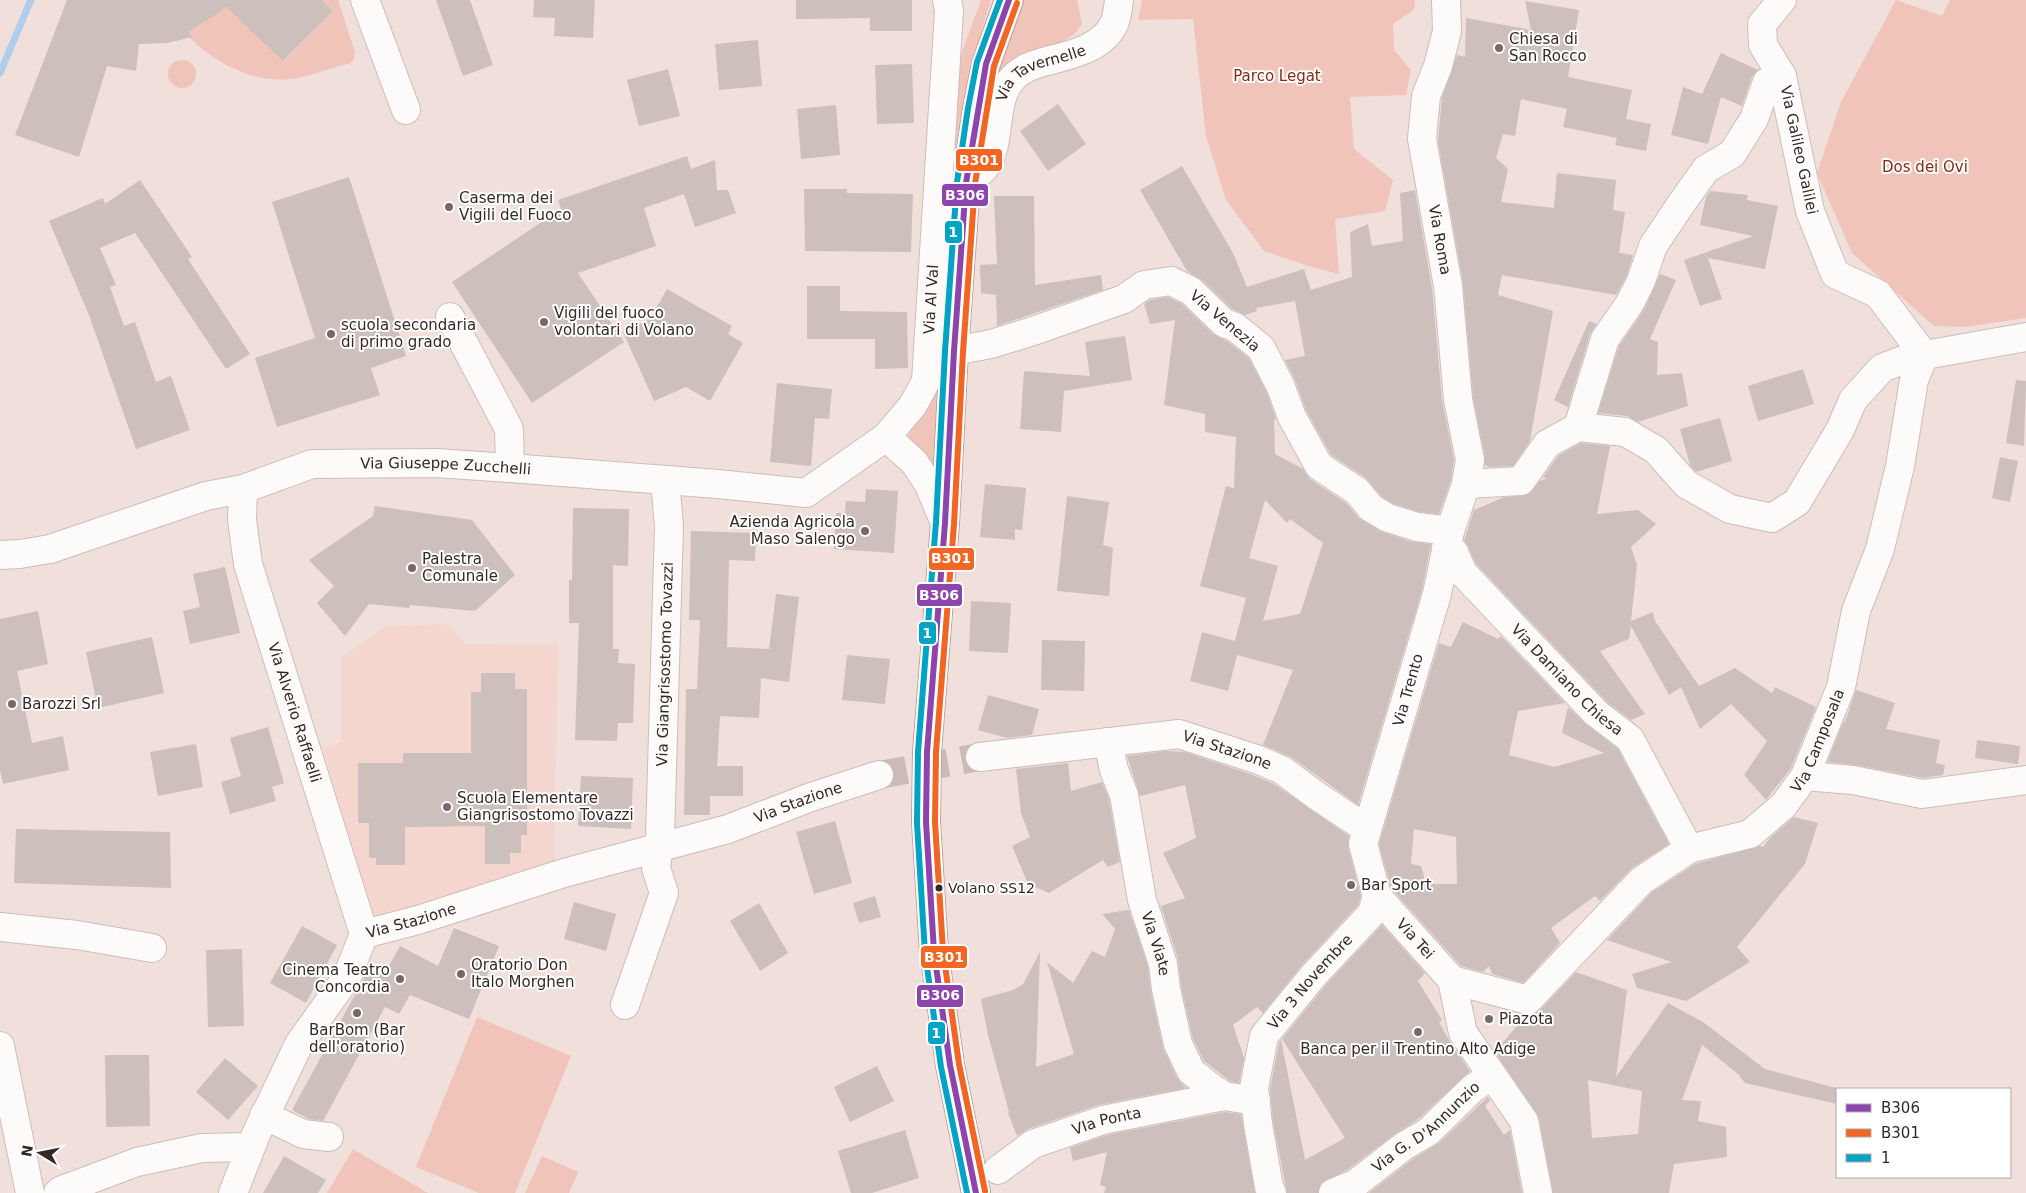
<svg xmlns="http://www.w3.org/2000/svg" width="2026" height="1193" font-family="'DejaVu Sans',sans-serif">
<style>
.built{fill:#f5d6cf}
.green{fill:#f0c4b9}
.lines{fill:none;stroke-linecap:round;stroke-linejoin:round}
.stream{stroke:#afceee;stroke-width:7}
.building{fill:#cdbfbc;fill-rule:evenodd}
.minor-tunnel{stroke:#cbbbb7;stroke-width:28;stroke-dasharray:28 14;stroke-linecap:butt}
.minor-casing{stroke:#ccbdbb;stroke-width:30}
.major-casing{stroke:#bba19c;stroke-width:30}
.minor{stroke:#fdfafa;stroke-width:28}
.major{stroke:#f0e4e2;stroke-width:28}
.bus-1-casing{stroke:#fff;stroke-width:10}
.bus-2-casing{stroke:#fff;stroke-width:10}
.bus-3-casing{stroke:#fff;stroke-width:10}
.bus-1{stroke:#8e44ad;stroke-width:6}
.bus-2{stroke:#f26522;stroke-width:6}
.bus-3{stroke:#03a3c6;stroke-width:6}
.poi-dot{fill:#776965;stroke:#fff;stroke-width:2}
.bus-dot{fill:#352926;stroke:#fff;stroke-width:2}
.labels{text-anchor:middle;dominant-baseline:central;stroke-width:4;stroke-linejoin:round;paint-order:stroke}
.bus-label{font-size:14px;fill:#352926;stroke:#fff;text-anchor:start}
.poi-label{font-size:15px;fill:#352926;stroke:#fff;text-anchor:start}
.park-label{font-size:15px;fill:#8a2714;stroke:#fff}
.street-label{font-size:15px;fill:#352926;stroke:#fff}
.line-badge{stroke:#fff;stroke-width:2}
.badge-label{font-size:14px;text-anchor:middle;font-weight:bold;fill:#fff}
</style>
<rect width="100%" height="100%" fill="#f1dfdb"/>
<path class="built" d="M447,624l18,20 93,-1 -4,224 -186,55 -44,-174 17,-6v-85l45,-31z"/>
<path class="green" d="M322,0h16l17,52 -1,8 -3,3c-18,4 -35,11 -53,15 -40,8 -81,-13 -109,-41l3,-1 -3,-6 25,-14 12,-9 58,54 49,-50z
M981,0h10c-17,52 -29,105 -37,159l5,-99z
M1021,0h56l5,24c-7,10 -12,15 -24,19v6l-63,37 6,-26z
M1142,0h273l-1,10 -21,14 1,26 17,20 -5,25 -56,2 4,52 39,31 -8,31 -50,8 4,55 -34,-9 -41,-14 -38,-51 -20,-64 -13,-117 -55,1z
M1896,0l46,16 8,-16h76v318l-61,9 -31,-1 -82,-73 -35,-80 24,-71z
M168 74a14 14 0 1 1 28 0a14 14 0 1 1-28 0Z
M940,375l-5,89 -23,-16 -5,-10z
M477,1017l94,39 -56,137h-36l-63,-26z
M353,1149l75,44h-101z
M542,1156l36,16 -9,21h-44z"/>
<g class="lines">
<path class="stream" d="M0,73l31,-73"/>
</g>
<path class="building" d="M67,0h255l11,11 -50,50 -57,-54 -12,9 -25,15 3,6 -25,6 -28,1 -3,27 -29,-5 -28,91 -64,-22z
M436,0h34l23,65 -30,11z
M534,0h61l-2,38 -39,-2 1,-18 -22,-1z
M796,0h116v31h-42v-13l-74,1z
M1525,1l54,9 -11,67 64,13 -6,29 25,5 -5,27 -31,-6 2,-7 -54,-11 4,-18 -46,-10 -6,37 -12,-2 -7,24 12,11 -7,33 53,6 3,-35 59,7 -3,30 12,2 -6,41 14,2 -6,20 -11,20 -114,-20 -4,20 55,16 -23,130 -17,25 -24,1 -4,-2v-8l-12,-60 -10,-114 -25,-142 4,-44 15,-42 8,2 1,-39 65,12z
M758,40l4,46 -43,4 -4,-46z
M1721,53l37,17 -6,7 -10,29 -21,-9 -13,47 -37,-9 12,-48 19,7z
M912,64l2,59 -37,1 -2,-59z
M668,69l12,47 -41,10 -12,-46z
M1058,104l28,40 -38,27 -28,-40z
M836,105l4,50 -39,4 -4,-50z
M687,156l4,13 24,-9 2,30h11l8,23 -41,14 -11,-33 -40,14 12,38 -78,27 46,69 -92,61 -80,-121 109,-73 -3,-9z
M1182,166l51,87 14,34 57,-18 7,21 41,-13 -2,-45 18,-8 4,22 31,-5 -3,-48 15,-3 17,98 10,112 12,60 -3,20 -12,34 -19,-2 -26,-8 -13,-8 -15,-18 -35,-23 -25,-45 -10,-28 -11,-22 20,-4 -10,-55 -39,7 1,3 -12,4 -13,-6 -30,-29 -15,-9 -47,-81z
M349,177l57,179 -35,12 9,27 -103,32 -22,-69 60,-20 -43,-136z
M140,180l52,77 -4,2 62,95 -24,15 -91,-136 -35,15 16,37 -6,2 14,39 11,-4 21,60 15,-6 19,54 -54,19 -47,-134 -40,-94 54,-23 2,6z
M804,189h43v4l66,1 -2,58 -106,-1z
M1710,191l38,4 -1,5 31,6 -13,63 -57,-11 14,41 -22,7 -16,-46 69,-24 -53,-11 6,-28z
M994,196h40l1,89 66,-10 2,15 -106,36 -1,-31 -15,-2 -1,-28 17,-1z
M1660,274l16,6 -26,59 8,3 -1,33 25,-2 6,33 -50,16 -11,-6 -29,-3 21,-67 25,-36z
M807,286h33v25l67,1 1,56 -33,1v-30h-68z
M667,289l65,37 -4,8 15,9 -33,58 -24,-14 -32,14 -31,-69 27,-13z
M1168,297l14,7 31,30 14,7 22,17 18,35 9,26 -2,1 1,34 28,15 7,10 36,24 13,15 21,13 32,11 19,2 -9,46 -64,215 -67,-48 -28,-12 30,-75 -56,-15 -9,36 -38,-10 12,-49 33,9 11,-43 -46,-12 26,-100 8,2 2,-51 -31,-5v-18l-41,-9 11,-85 -25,4 -6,-20 6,-4zM1265,500l22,23 3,-4 33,24 -23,71 -37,7 15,-55 -29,-8z
M1589,321l8,3 -7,10 -22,73 -14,-7z
M1125,336l7,44 -68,11 -3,41 -41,-3 4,-58 66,5 -5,-34z
M1803,369l11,35 -56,17 -10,-35z
M2016,380l10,1 -2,65 -18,-3z
M777,383l55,6 -3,30 -14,-1 -4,48 -41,-4z
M1720,418l12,43 -36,11 -6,-7 -10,-36z
M1581,443l29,3 -13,68 41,-4 18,14 -25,23 6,18 -6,56 22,-9 2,9 44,65 36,-18 37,25 3,-6 41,20 -25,61 -25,32 -22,-25 23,-34 -36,-37 -31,25 -19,-42 -12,8 -38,-69 -2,13 -29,12 45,63 -14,6 -25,-19 -130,-137 -8,-18 -4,-5 10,-31 28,-12 27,-4 11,-13 7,-3 -4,-1 15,-21z
M2000,457l18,4 -8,41 -18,-4z
M985,484l41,4 -4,42 -7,-1v11l-35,-3z
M866,489l32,2 -4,62 -60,-4 2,-36h9l1,-12 19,1z
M1067,496l42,6 -6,43 10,3 -4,48 -52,-5z
M375,506l97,14 43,55 -40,36 -65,-6 -1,3 -40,-4 -24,32 -28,-33 17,-17 -25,-26 64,-44z
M573,508l56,1 -1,57 -15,-1v84h6l-1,14 17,1 -2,59h-15l-1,18 -42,-1 4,-117h-10v-43h3z
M691,531l65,2 -1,28 -26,-1 -2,87 42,2 7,-55 23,3 -10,85 -28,-4 -2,40 -39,-2 -3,50h26v30h-33v19h-26l2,-126h11l3,-69h-11z
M225,567l15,66 -50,11 -7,-33 17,-4 -7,-33z
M971,601l40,2 -3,50 -39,-2z
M38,611l10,53 -31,7 15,72 31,-7 6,34 -66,14 -3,-14v-151z
M1463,622l35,17 3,-3 64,67 -47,8 -9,44 45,12 50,-14 -42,-20 6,-26 19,18 31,24 51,95 -37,24 -32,33 -5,-5 -44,32 9,15 -37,40 -31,-9 -3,-8 -6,6 -22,-6 -70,-78 -12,-44 60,-201 12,4zM1414,829l42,8 1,47h-31l-5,-18 -10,-2z
M152,637l12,56 -66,15 -12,-56z
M1042,640l43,1 -1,50 -43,-1z
M847,655l43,4 -5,45 -43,-4z
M481,673h34v16h12v146h-6v18h-11v11h-25v-38l-80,1v38h-29v-7h-7v-35h-11v-60h45v-10h68v-61h10z
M1856,690l39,13 -9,26 54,11 -4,23 9,2 -2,10 -20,3 -67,-13 -29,-3 17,-41 1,1z
M988,695l51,14 -7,26 -25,3 -29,-8z
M268,727l16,56 -12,4 4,14 -46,13 -9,-32 20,-6 -11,-38z
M1977,740l43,6 -2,18 -43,-6z
M196,744l7,43 -45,9 -8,-44z
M1166,751l19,1 68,23 21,9 75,52 -1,12 13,48 -3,9 -56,60 -39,48 -6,-6 -24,18 11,33 -5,25 -9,-2 -26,-20 -11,-22 -12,-53 -3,-27 -17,-53 24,-8 -22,-45 33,-15 -11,-53 -45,11 -13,-40z
M1068,763l3,28 31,-9 7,17 11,63 -12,5 -5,-7 -54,33 -21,-9 -16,-38 18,-9 -9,-24 -5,-44z
M581,776l52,2 -2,51 -53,-3z
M1794,817l24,6 -13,41 -68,83 13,15 -64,39 -49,-13 -5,-14 40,-12 -65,-22 44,-47 44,-29 65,-18 3,1 6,-8z
M835,821l17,62 -38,11 -18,-62z
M16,829l154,3 1,56 -157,-5z
M875,896l6,21 -22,6 -6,-20z
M574,902l42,12 -10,37 -42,-12z
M759,903l29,50 -28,18 -30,-50z
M1129,910l19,57 3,25 12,56 14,30 9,10 -88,17 -70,24 -11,7 -9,-23 1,-1 -21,-77 -7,-36 32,-9 10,-6 17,-32 -4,115 38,-13 -27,-92 26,21 19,-32 13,6 10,-28 -13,-15z
M1382,925l43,48 -7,8 24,39 -3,2 11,20 20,29 -52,48 -23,15 -48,36 -26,13 -3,10h-31l-14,-71 -3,-33 9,-46 2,-3 24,120 40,-22 -63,-99 43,-53z
M302,926l35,19 -31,58 -36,-20z
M454,928l45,18 -30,73 -59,-24 -11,19 -14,-7 -62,114 -14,-2 -17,-9 78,-143 14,8 16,-29 38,20z
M242,949l2,77 -36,1 -2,-77z
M1576,972l51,18 -11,87 52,-74 35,19 62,47 75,20h-3v15l-92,-21 -7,-9 -36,-29 -20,55 19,1 -3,20 28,6 1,30 -53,7 -5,29h-116l-14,-75 -44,-66 31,-37h7l6,-4zM1588,1080l54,11 -4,43 -46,4z
M105,1055h44l1,71 -44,1z
M225,1058l33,28 -30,34 -32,-28z
M877,1066l17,35 -44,21 -16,-35z
M1488,1097l2,3 -5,6 19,29 6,-5 12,63h-153l44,-34 26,-16z
M1224,1112l17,2 14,79h-151l2,-6 -6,-2 7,-33 -34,9 -3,-13 37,-13z
M905,1130l14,48 -47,15h-21l-13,-42z
M284,1156l42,24 -8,13h-55z"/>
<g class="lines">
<path class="minor-tunnel" d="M879,775l101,-18"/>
<g class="minor-casing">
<g id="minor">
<path d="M365,0l41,110"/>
<path id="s1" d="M1446,0l1,31 -9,35 -12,30 -4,43 26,147 10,113 12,61 -4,24 -16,47 -13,63 -74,250 14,52 75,84 11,53 61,88 14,72"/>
<path d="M1782,0l-20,24 1,21 19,31"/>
<path id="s2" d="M966,183c6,-5 16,-11 20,-17 16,-25 6,-67 27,-88 9,-10 22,-14 34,-17 23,-6 53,-12 66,-35 4,-7 5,-18 6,-26"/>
<path d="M450,317l59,112 1,39"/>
<path d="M954,351l37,-7 42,-13 91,-32 20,-14 27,-4 20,10 33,32 11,4 26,21 20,39 11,30 27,49 38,25 14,17 17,10 29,9 33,4"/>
<path d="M886,437l28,25 14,21 17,40"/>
<path d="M1466,484l55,-3 26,-37 31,-17 47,5 31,18 30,34 44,25 42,9 25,-16 43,-72 13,-30 29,-32 26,-10 118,-21"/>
<path id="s3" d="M243,489l-1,31 6,44 116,370"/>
<path id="s4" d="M1446,548l8,4 9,21 133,140 34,26 59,110"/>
<path id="s5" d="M0,555l20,-1 30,-5 156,-53 37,-7 69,-25 124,-1 74,5 208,16 88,9 80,-56 27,-32 13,-24 23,-370 -2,-11"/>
<path id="s6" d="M1108,742l6,28 10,25 18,105 21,64 3,25 12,55 13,27 17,14 16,11 32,5"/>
<path id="s7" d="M980,757l199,-23 80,26 23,10 35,26 50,33"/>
<path d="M1805,776l48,4 69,14 104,-14"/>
<path d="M0,927l77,8 75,13"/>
<path id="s8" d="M364,934l54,-14 146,-47 164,-44 83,-32 68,-22"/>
<path id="s9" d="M1452,980l76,20 113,-119 48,-32 61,-15 33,-28 22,-30 36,-89 15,-76 24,-62 20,-83 14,-86 10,-25 -46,-61 -43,-20 -25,-63 -28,-135 -15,6 -13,37 -22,35 -26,15 -25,35 -28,42 -12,35 -11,22 -25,36 -27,88"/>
<path id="s10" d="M625,1005l39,-112 -8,-25 4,-30 9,-312 -4,-46"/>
<path d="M0,1046l30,147"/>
<path d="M264,1115l39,19 26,3"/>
<path id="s11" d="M998,1170l35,-26 70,-24 121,-24"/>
<path d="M58,1193l4,-3 75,-28 65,-14 49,-1"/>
<path d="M233,1193l24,-61 42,-88 48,-67 17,-43"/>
<path id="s12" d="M1272,1193l-3,-6 -11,-63 -4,-36 10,-52 49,-60 59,-63 5,-17"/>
<path id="s13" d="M1333,1193l22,-9 49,-38 24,-14 44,-43 20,-14"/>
</g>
</g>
<g class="major-casing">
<path id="major" d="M976,1193l-26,-128 -16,-113 -8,-130 1,-70 18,-229 9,-172 12,-168 11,-74 9,-45 23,-64"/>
</g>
<use href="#minor" class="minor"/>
<use href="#major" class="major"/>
<g class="bus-1-casing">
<path id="bus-1" d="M976,1193l-26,-128 -16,-113 -8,-130 1,-70 18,-229 9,-172 12,-168 20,-119 23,-64"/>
</g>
<g class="bus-2-casing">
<path id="bus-2" d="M985,1191l-26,-127 -16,-113 -8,-129 1,-70 18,-228 9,-172 12,-168 19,-118 23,-63"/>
</g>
<g class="bus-3-casing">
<path id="bus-3" d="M967,1193l-26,-126 -16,-114 -8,-130 1,-71 18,-230 9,-171 12,-169 11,-74 9,-46 23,-62"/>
</g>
<use href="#bus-1" class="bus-1"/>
<use href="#bus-2" class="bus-2"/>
<use href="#bus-3" class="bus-3"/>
</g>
<g class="poi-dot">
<circle cx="1499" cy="48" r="5"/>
<circle cx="449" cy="207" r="5"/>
<circle cx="544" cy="322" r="5"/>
<circle cx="331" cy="334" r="5"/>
<circle cx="865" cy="531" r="5"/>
<circle cx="412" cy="568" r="5"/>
<circle cx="12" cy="704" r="5"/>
<circle cx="447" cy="807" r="5"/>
<circle cx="1351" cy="885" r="5"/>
<circle cx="461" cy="974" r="5"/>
<circle cx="400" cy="979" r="5"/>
<circle cx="357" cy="1013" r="5"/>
<circle cx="1489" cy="1019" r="5"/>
<circle cx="1418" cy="1032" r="5"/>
</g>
<circle class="bus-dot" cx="939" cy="888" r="4.5"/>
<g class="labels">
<g class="bus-label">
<text x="948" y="888">Volano SS12</text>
</g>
<g class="poi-label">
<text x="1509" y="39">Chiesa di<tspan x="1509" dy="17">San Rocco</tspan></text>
<text x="459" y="198">Caserma dei<tspan x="459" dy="17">Vigili del Fuoco</tspan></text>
<text x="554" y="313">Vigili del fuoco<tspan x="554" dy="17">volontari di Volano</tspan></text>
<text x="341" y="325">scuola secondaria<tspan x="341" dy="17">di primo grado</tspan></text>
<text x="855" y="522" text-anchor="end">Azienda Agricola<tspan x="855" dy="17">Maso Salengo</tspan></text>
<text x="422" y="559">Palestra<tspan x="422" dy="17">Comunale</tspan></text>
<text x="22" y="704">Barozzi Srl</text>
<text x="457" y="798">Scuola Elementare<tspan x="457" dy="17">Giangrisostomo Tovazzi</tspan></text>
<text x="1361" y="885">Bar Sport</text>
<text x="471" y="965">Oratorio Don<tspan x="471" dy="17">Italo Morghen</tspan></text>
<text x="390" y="970" text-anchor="end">Cinema Teatro<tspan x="390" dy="17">Concordia</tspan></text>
<text x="1499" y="1019">Piazota</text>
<text x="357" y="1030" text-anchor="middle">BarBom (Bar<tspan x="357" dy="17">dell'oratorio)</tspan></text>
<text x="1418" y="1049" text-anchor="middle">Banca per il Trentino Alto Adige</text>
</g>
<g class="park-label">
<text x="1277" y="76">Parco Legat</text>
<text x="1925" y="167">Dos dei Ovi</text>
</g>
<g class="street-label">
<text stroke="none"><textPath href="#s2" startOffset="146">Via Tavernelle</textPath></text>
<text transform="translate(1799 150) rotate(78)">Via Galileo Galilei</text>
<text stroke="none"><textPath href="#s1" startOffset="245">Via Roma</textPath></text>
<text stroke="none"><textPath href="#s5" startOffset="1070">Via Al Val</textPath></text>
<text transform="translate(1225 321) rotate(40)">Via Venezia</text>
<text stroke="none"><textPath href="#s5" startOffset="460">Via Giuseppe Zucchelli</textPath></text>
<text stroke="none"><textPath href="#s10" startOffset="349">Via Giangrisostomo Tovazzi</textPath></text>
<text stroke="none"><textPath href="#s4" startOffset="181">Via Damiano Chiesa</textPath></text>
<text transform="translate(1408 690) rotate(-74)">Via Trento</text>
<text stroke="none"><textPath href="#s3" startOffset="231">Via Alverio Raffaelli</textPath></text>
<text stroke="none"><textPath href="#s9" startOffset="481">Via Camposala</textPath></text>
<text stroke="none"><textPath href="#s7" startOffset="251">Via Stazione</textPath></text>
<text stroke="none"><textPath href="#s8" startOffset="454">Via Stazione</textPath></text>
<text stroke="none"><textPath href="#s8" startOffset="49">Via Stazione</textPath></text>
<text stroke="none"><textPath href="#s1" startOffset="978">Via Tei</textPath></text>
<text stroke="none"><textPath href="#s6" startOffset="208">Via Viate</textPath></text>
<text stroke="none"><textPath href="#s12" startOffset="231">Via 3 Novembre</textPath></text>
<text stroke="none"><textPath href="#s11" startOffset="121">VIa Ponta</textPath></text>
<text stroke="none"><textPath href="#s13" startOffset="115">Via G. D'Annunzio</textPath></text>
</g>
</g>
<g class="line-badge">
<rect x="955" y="148" width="48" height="24" rx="5" fill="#f26522"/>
<rect x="941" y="183" width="48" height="24" rx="5" fill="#8e44ad"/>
<rect x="944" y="220" width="19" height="24" rx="5" fill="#03a3c6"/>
<rect x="928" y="547" width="47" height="24" rx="5" fill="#f26522"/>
<rect x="916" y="583" width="47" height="24" rx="5" fill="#8e44ad"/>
<rect x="918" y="621" width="19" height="24" rx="5" fill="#03a3c6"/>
<rect x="920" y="945" width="48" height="24" rx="5" fill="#f26522"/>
<rect x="916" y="984" width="48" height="24" rx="5" fill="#8e44ad"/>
<rect x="927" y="1021" width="19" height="24" rx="5" fill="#03a3c6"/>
</g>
<g class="badge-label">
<text x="979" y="165">B301</text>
<text x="965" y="200">B306</text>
<text x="953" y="237">1</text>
<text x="951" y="563">B301</text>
<text x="939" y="600">B306</text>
<text x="927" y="638">1</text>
<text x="944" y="962">B301</text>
<text x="940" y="1000">B306</text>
<text x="936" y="1038">1</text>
</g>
<rect x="1836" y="1088" width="175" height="90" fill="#ffffff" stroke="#aea9a8"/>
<rect x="1846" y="1104" width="25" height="8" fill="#8e44ad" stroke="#aea9a8"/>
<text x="1881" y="1113" font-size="15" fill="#352926">B306</text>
<rect x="1846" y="1129" width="25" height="8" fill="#f26522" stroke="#aea9a8"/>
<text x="1881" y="1138" font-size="15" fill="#352926">B301</text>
<rect x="1846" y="1154" width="25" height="8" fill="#03a3c6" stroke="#aea9a8"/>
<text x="1881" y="1163" font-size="15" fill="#352926">1</text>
<g transform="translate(40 1153) rotate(280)" stroke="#ffffff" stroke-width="4" paint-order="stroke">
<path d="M0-4L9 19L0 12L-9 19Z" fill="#352926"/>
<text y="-8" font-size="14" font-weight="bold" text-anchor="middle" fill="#352926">N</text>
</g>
</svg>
